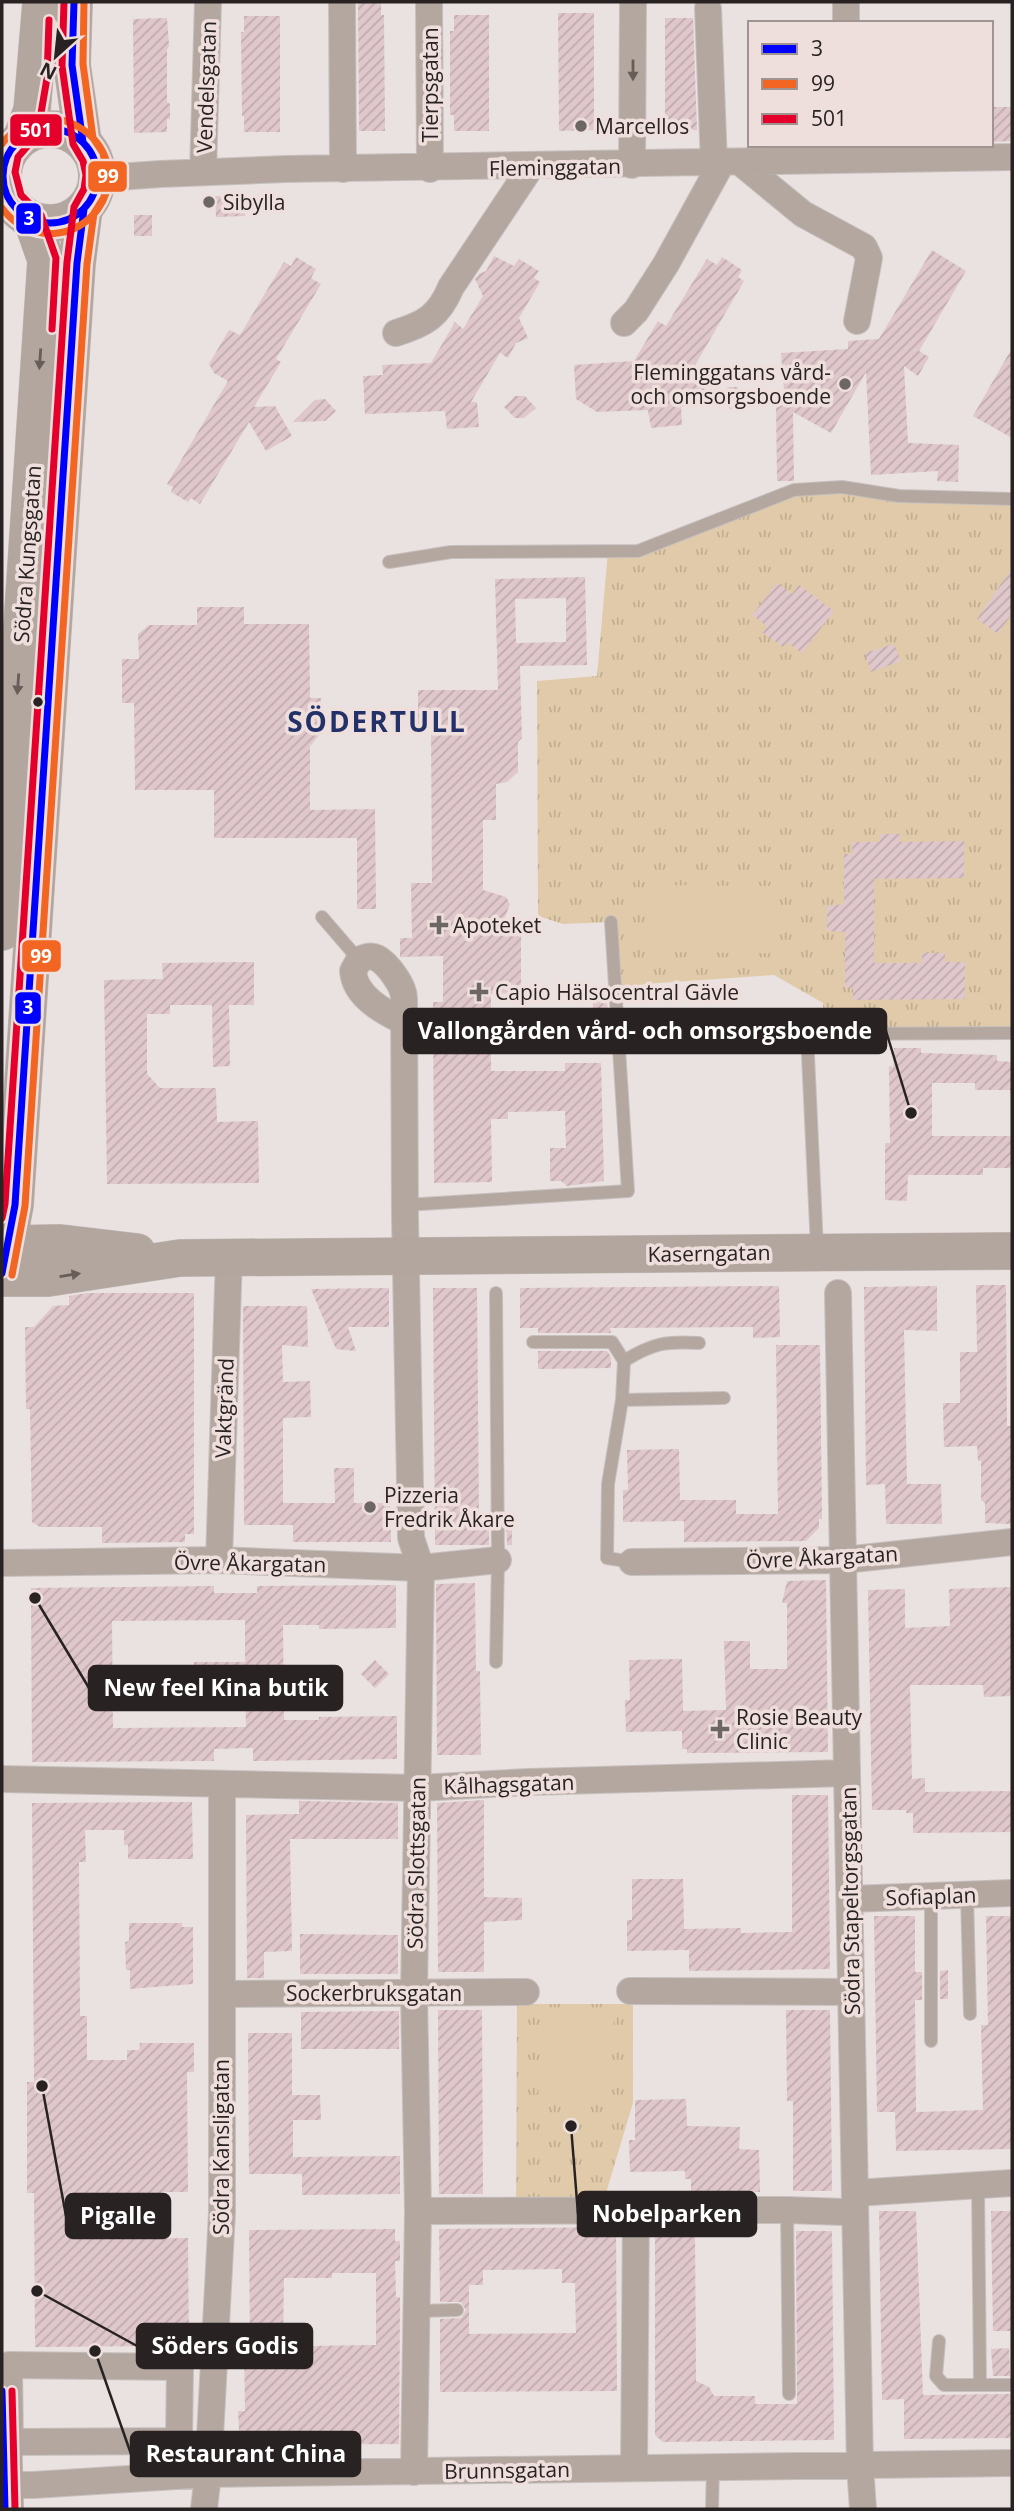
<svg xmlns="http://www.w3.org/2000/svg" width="1014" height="2511" font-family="'Open Sans',sans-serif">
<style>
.grass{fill:url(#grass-tufts)}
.garden{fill:#e1caa9}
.building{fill:url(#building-hatch);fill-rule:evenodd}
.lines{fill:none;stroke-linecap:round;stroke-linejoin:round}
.lane-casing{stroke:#c6c0bf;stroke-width:14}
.street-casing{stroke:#c6c0bf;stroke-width:28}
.secondary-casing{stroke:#c6c0bf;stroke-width:38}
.lane{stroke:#b4a79f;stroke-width:12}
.street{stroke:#b4a79f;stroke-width:26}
.secondary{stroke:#b3a69e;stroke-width:37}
.bus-1-casing{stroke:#eedfdc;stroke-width:12}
.bus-2-casing{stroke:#eedfdc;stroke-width:12}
.bus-3-casing{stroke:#eedfdc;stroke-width:12}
.bus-1{stroke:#00f;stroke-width:7}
.bus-2{stroke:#f26522;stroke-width:7}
.bus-3{stroke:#e4002b;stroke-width:7}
.oneway{fill:#675e5a}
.poi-dot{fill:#6c6664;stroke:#eedfdc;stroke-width:2.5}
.bus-dot{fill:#282322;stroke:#eedfdc;stroke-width:2.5}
.labels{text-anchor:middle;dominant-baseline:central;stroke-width:7;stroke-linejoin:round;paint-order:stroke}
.street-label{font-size:21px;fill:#282322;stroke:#eedfdc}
.poi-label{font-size:21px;fill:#282322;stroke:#eedfdc;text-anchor:start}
.district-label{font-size:28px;font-weight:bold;letter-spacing:2px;fill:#233169;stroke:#eedfdc}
.leader{fill:none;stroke:#282322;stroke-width:2.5}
.callout-dot{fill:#282322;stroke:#eedfdc;stroke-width:2.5}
.callout{fill:#282322;stroke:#282322;stroke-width:2.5}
.callout-label{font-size:23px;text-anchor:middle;font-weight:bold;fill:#fff}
.line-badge{stroke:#eedfdc;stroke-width:2.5}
.badge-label{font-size:19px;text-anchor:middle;font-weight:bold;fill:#fff}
</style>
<defs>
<pattern id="grass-tufts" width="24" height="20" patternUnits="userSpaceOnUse" patternTransform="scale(1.75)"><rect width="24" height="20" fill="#e1caa9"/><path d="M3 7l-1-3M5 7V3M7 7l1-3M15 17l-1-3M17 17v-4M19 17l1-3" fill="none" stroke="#c1ad91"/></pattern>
<pattern id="building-hatch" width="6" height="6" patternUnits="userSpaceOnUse" patternTransform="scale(1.75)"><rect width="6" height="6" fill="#dfc7cb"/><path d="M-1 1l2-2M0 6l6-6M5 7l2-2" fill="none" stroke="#bfabae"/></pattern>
</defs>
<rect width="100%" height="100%" fill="#eae2e0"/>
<path class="grass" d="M794,490l218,9v528l-188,7 -1,-31 -49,-28 -129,9 -30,8 -4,-70 -48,2 -25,-8 -1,-235 60,-5 11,-125h30z
M517,2004h116v99l-30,100 -87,4z"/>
<path class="garden" d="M649,885l124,1v67l-124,-1z
M542,2014l72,4 -5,86 -71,-4z"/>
<path class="building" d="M358,3h23v12h3l1,116h-26z
M558,13h36v117l-35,1z
M454,15h35v116h-35v-16h-4v-84h4z
M244,16h36v116h-36v-16h-2l-1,-84h3z
M167,18l2,28 -2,3v53l3,2v15h-3v13l-33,1 -1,-114z
M665,18h28l4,112h-32z
M991,107h21v34l-21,1z
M215,196h30v20l-29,1z
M134,215h18v21h-18z
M932,250l34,21 -47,80 10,6 -11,19 -14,-10 4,77 51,2 -1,37 -21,-1 1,-10 -67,4 -5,-103 -35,61 -38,-21 1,69h-17l-1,-79 -18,-10 26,-1 -3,-38 67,-4v-8l31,-2z
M494,256l20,10 5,-7 20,12 -5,7 6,4 -21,36 9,20 -12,5 -8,15 -8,-5 -29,49h6l2,25 -32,2 -2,-18 -80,3 -2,-38 20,-1 -1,-10 49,-2 24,-41 8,7 20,-33 -8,-17 4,-5 7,-3z
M296,257l20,12 -5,9 10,6 -45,75 5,3 -27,45 21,-1 17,30 -26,15 -17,-29 -49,82 -9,-6 -3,4 -17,-10 2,-5 -6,-3 61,-103 -14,-8 -5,-9 20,-34 11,5 44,-73 7,4z
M722,257l20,13 -4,7 6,4 -57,98 33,18 8,-10h8l12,9 -10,12 -8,1 -8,-6 -41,4 1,18 -31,3 -3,-18 -51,2 -21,-13 -2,-34 60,-4 24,-40 8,5 41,-67 10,6z
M1012,348v90l-39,-22z
M515,396h10l11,12 -12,10h-9l-11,-11z
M325,399l11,12 -11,10 -32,1 22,-22z
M1012,568v46l-14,20 -21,-15z
M585,577l2,88 -67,1 2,72 -4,4v30l-11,10 -11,2v36h-13v70l23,7 4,7 -7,18h18v71l-30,1v77h74v-8h36l3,118 -37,5 -6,-5h-11v-33h16l-1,-37 -57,1v7h-17l1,63 -58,1 -1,-181h10v-46l-43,1v-19h12l-1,-55h21l-1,-159h-13v-34h80l-3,-111zM566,598v44l-50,1 -1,-44z
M777,583l15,11 7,-9 35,26 -32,42 -15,-11 -4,5 -21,-15 5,-6 -15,-11z
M197,607h47v17h65l1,74h11v35l-11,13v64l65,-1 1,100h-19v-71h-143v-48h-79l-1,-87h-12v-44h17l-1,-25 11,-9h48z
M894,644l7,17 -30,11 -6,-19z
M880,834h20v8l64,-1v37l-90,1v84h48v-10h23v9h20v37l-112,1v-12h-8v-56l-18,-1v-25l17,-2v-50h8v-12h28z
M254,962v43h-25l1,61 -17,1 -1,-62h-42v9h-23v60l13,14h56l1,34 41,-1 1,62 -152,1 -3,-204 59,-1 -1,-16z
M593,997h14l2,37h-16z
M894,1048h27v5l76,2v6l15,1v28h-37v-7h-43v53h80v32h-29v7h-75l-1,26 -22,-1v-57h5l-1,-77 4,1z
M976,1285h30l1,141h5v98l-27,-1v-20l-4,-3v-39h-3l-1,-15 -33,1 -1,-44h17v-51h17z
M779,1286l1,51 -27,1v-11l-143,1 1,5h-73v-5h-18v-40z
M937,1286v45l-33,-1 3,154h34l1,40h-56l-1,-40 -19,1 -2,-198z
M389,1288v39h-41l8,24 -20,-2 -25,-60z
M433,1288h44l2,230h10v27h-54z
M88,1293h106v241h-9v8l-83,1v-16h-62l-8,-5 -2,-113h-4l-1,-82h9l19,-21 16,-1v-9z
M243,1306h64l1,41 -26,-2 1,37 27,-1 1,36 -28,1v85h52l-1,-35h20v35h36l1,39h-98v-17h-49z
M776,1345h44l2,174h-3v9l-13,13 -122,1v-21l-61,1v-32h5l-1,-40 52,-1 1,51h56v14h42z
M538,1351h69l4,6v11l-73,1z
M506,1518h6v27h-5z
M826,1580l2,172 -141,1v-4h-5v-18l-56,1 -1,-32h5l-1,-40 53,-1 1,52 43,-1 -2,-69h26v28h37v-66h-5l5,-22z
M475,1583l1,88h4l1,84h-44l-1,-171z
M396,1585v43l-77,1v-4h-36l1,95h35v-3l78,-1v43l-144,2v-13l-39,1v12l-182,1 -1,-174 183,-2v7h43v-7zM245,1620v42h-51v24h51l1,41 -133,1 -1,-107z
M1012,1587v109l-28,1 -1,-12h-73l2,94 13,-1v14l87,-1v41l-99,1v-20h-7v-3h-34l-4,-220 37,-1v39l45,-2 -1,-37z
M375,1660l14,14 -14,14 -14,-14z
M792,1795h36l2,174 -141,2v-21l-62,1v-31h5v-41h51l1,50 57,-1v5l51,-1z
M484,1800v97l38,1v22l-38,2v50h-46l-1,-169z
M299,1801l99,2v36h-108l2,112 -28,1v26h-17l-1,-163 53,-1z
M192,1802l1,57h-65v-14h-4v-15h-39l1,32h-7l1,154h7v44h40v-10h12l1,-7h54v29h-7l1,120h-27v9l-46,1v37l73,-1 1,116 -9,-3h-24v-5l-121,1 -1,-154h-7v-111h7l-2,-279z
M874,1916h41v56h7v28h-7l1,112 67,-2 -2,-85h7l-2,-109h26v233l-116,2 -1,-39h-18z
M129,1923h53v4h11v57l-63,5v-19h-4l-1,-28 4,-1z
M300,1934l98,1v39h-98z
M948,1970v29h-8v-28z
M438,2010h44l1,184h-44z
M786,2010h44l2,181h-39v-90h-6z
M399,2011v38h-98v-37z
M248,2033h44v62h28l1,25h-28v37l107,-1v38l-98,1v-21h-53z
M686,2099l1,27 53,1 -1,22 20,1 1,42h-69v-13h-6v-8l-55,1 -1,-32h6v-40z
M879,2211h37l7,184 88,-1 1,44 -108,1v-40l-22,1z
M991,2211h21v120h-19z
M616,2227l1,164 -177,1v-73l21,-1 5,-8 -5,-8h-21l-1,-73zM562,2269v14h13l1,50 -107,1v-49h14v-15z
M655,2227h40l1,154 13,6 5,9h41v8h42l-1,-173h36l2,209 -171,2 -8,-7z
M395,2229v12h5v20h-5l1,36h4l-1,147 -149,1v-6h-6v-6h-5l-1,-22h7l-1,-65 6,1 -1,-117zM332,2273h44v72l-71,1v-6h-22l1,-62h48z
M1009,2348l1,28h-17l-2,-27z"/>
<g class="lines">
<g class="lane-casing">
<path id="lane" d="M389,562l62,-10 187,-1 156,-61 48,-3 57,9 113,3
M322,917l37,43
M405,1205l223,-14 -17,-269
M817,1248l-10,-214 205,-1
M533,1342h79l12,19
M622,1400l102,-2
M632,1562l-25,-4 1,-74 14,-84 2,-39c29,-18 42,-20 75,-18
M496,1662l2,-102 -2,-267
M967,1895l3,119
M931,1896v145
M978,2185l2,200
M787,2210l2,184
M416,2311l41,-1
M939,2341l-3,35 8,9h68
M712,2509l1,-42"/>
</g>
<g class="street-casing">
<path id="street" d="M429,2l1,167
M846,2v21
M342,3l1,166
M708,8l6,156
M741,163l62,51 61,33 5,11 -12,63
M632,165l1,-163
M203,172l5,-170
M97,175l21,2 42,-3 126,-5 726,-12
M624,323l12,-12 30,-47 55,-100
M396,333c29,-9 43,-17 55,-46l80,-120
M405,1022c-21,-10 -50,-25 -52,-51l6,-11c6,-3 12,-5 18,-2 11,6 27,28 27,40l1,218 6,322 10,30 -7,425 4,218 -4,261
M838,1293l22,1173 3,43
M219,1560l10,-304
M632,1562l212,-2 168,-18
M2,1563l217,-3 202,8 77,-8
M2,1779l416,9 111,-6 318,-9
M850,1899l162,-6
M630,1991l221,1
M222,1994l304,-2
M855,2193l157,-10
M418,2211l369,-1 57,2 11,-2
M9,2365l171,2 -1,74 -169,1z
M634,2467l2,-257
M2,2485h31l175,-11 804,-11
M204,2509l4,-35 14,-262v-428"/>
</g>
<g class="secondary-casing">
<path id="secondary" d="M74,2l-2,63 11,77
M3 176a47 47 0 1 1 94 0a47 47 0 1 1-94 0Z
M22,137l10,-27 9,-108
M2,932l44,-672 -14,-40
M2,1244l59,-1 76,9
M2,1273l13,-68 62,-942 7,-54
M2,1278h46l132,-20 832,-7
M2,2391l3,118"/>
</g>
<use href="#lane" class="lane"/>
<use href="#street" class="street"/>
<use href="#secondary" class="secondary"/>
<g class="bus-1-casing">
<path id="bus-1" d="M74,2l-2,63 11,77
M3 176a47 47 0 1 1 94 0a47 47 0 1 1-94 0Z
M2,1273l13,-68 62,-942 7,-54
M2,2391l3,118"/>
</g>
<g class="bus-2-casing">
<path id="bus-2" d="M2,144c46,-63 138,3 96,65 -10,13 -24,22 -40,24 -23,3 -43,-7 -56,-25
M12,1275l13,-69 62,-942 7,-51 10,-16 3,-22 -4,-22 -10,-15 -10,-74 1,-62"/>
</g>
<g class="bus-3-casing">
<path id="bus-3" d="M49,20l-2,58 -7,41 -8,22 -14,16 -3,15 6,23 20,20 15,43 -4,71
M2,1218l3,-14 62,-942 7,-55 10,-18 2,-14 -3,-14 -10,-17 -11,-78 2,-64
M12,2391l3,118"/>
</g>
<use href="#bus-1" class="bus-1"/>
<use href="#bus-2" class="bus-2"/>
<use href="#bus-3" class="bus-3"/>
</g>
<defs><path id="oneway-solid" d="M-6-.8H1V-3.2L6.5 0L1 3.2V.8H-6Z" transform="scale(1.75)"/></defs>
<g class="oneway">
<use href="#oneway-solid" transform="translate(633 70) rotate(90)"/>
<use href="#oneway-solid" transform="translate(40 359) rotate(94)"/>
<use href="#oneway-solid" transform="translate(18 684) rotate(94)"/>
<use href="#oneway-solid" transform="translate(70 1275) rotate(-9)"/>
</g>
<g class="poi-dot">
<circle cx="581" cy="126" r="7"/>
<circle cx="209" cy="202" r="7"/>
<circle cx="845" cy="384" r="7"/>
<path d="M435.5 914.5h7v7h7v7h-7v7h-7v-7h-7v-7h7z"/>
<path d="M475.5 981.5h7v7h7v7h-7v7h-7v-7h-7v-7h7z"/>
<circle cx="370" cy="1507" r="7"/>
<path d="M716.5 1718.5h7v7h7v7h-7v7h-7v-7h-7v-7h7z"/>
</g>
<circle class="bus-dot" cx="38" cy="702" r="6"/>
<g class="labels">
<g class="street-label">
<text transform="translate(430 85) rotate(-90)">Tierpsgatan</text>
<text transform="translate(206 87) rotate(-88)">Vendelsgatan</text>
<text transform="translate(555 167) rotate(-1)">Fleminggatan</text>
<text transform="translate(27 554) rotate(-86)">Södra Kungsgatan</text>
<text transform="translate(709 1253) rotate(-1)">Kaserngatan</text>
<text transform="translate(224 1408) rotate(-88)">Vaktgränd</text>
<text transform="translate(822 1557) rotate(-3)">Övre Åkargatan</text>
<text transform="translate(250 1563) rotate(1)">Övre Åkargatan</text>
<text transform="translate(509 1784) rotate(-2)">Kålhagsgatan</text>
<text transform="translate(416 1863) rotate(-89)">Södra Slottsgatan</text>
<text transform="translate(931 1896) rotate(-2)">Sofiaplan</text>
<text transform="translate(850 1901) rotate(-91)">Södra Stapeltorgsgatan</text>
<text x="374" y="1993">Sockerbruksgatan</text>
<text transform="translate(221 2147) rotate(-90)">Södra Kansligatan</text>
<text transform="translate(507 2470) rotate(-1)">Brunnsgatan</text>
</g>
<g class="poi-label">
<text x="595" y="126">Marcellos</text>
<text x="223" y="202">Sibylla</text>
<text x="831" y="372" text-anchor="end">Fleminggatans vård-<tspan x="831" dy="24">och omsorgsboende</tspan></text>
<text x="453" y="925">Apoteket</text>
<text x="495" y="992">Capio Hälsocentral Gävle</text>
<text x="384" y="1495">Pizzeria<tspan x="384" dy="24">Fredrik Åkare</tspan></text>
<text x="736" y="1717">Rosie Beauty<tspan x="736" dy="24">Clinic</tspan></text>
</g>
<g class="district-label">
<text x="377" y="721">SÖDERTULL</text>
</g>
</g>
<path class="leader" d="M911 1113L886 1031M35 1598L89 1688M571 2126L578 2214M42 2086L66 2216M37 2291L137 2346M95 2351L131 2454"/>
<g class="callout-dot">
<circle cx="911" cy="1113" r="7"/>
<circle cx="35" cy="1598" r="7"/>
<circle cx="571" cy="2126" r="7"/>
<circle cx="42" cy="2086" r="7"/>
<circle cx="37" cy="2291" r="7"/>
<circle cx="95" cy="2351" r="7"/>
</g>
<g class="callout">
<rect x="404" y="1009" width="482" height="44" rx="7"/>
<rect x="89" y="1666" width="253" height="44" rx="7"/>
<rect x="578" y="2192" width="178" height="44" rx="7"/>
<rect x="66" y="2194" width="104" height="44" rx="7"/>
<rect x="137" y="2324" width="175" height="44" rx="7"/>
<rect x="131" y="2432" width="229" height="44" rx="7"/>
</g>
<g class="callout-label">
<text x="645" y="1039">Vallongården vård- och omsorgsboende</text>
<text x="216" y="1696">New feel Kina butik</text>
<text x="667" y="2222">Nobelparken</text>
<text x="118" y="2224">Pigalle</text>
<text x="225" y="2354">Söders Godis</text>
<text x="246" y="2462">Restaurant China</text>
</g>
<g class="line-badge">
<rect x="9" y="113" width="54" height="34" rx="7" fill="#e4002b"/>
<rect x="87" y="160" width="41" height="33" rx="7" fill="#f26522"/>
<rect x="15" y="202" width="27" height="33" rx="7" fill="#00f"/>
<rect x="21" y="939" width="41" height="34" rx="7" fill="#f26522"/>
<rect x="14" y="991" width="28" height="34" rx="7" fill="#00f"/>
</g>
<g class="badge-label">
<text x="36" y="137">501</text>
<text x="108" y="183">99</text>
<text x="29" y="225">3</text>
<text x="41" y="963">99</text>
<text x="28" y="1014">3</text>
</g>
<rect width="1014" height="2511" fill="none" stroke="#282322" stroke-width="7"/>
<rect x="748" y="21" width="245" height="126" fill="#eedfdc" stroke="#9f9492" stroke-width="2"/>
<rect x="762" y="44" width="35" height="10" fill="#0000ff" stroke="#9f9492" stroke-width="2"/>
<text x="811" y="56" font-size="21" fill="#282322">3</text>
<rect x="762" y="79" width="35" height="10" fill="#f26522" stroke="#9f9492" stroke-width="2"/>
<text x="811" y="91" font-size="21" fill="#282322">99</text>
<rect x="762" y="114" width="35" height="10" fill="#e4002b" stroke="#9f9492" stroke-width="2"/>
<text x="811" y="126" font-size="21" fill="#282322">501</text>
<g transform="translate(56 56) rotate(207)" stroke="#eedfdc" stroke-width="5" paint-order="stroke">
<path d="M0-5L12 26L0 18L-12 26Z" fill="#282322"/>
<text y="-10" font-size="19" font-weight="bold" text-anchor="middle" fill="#282322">N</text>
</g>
</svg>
